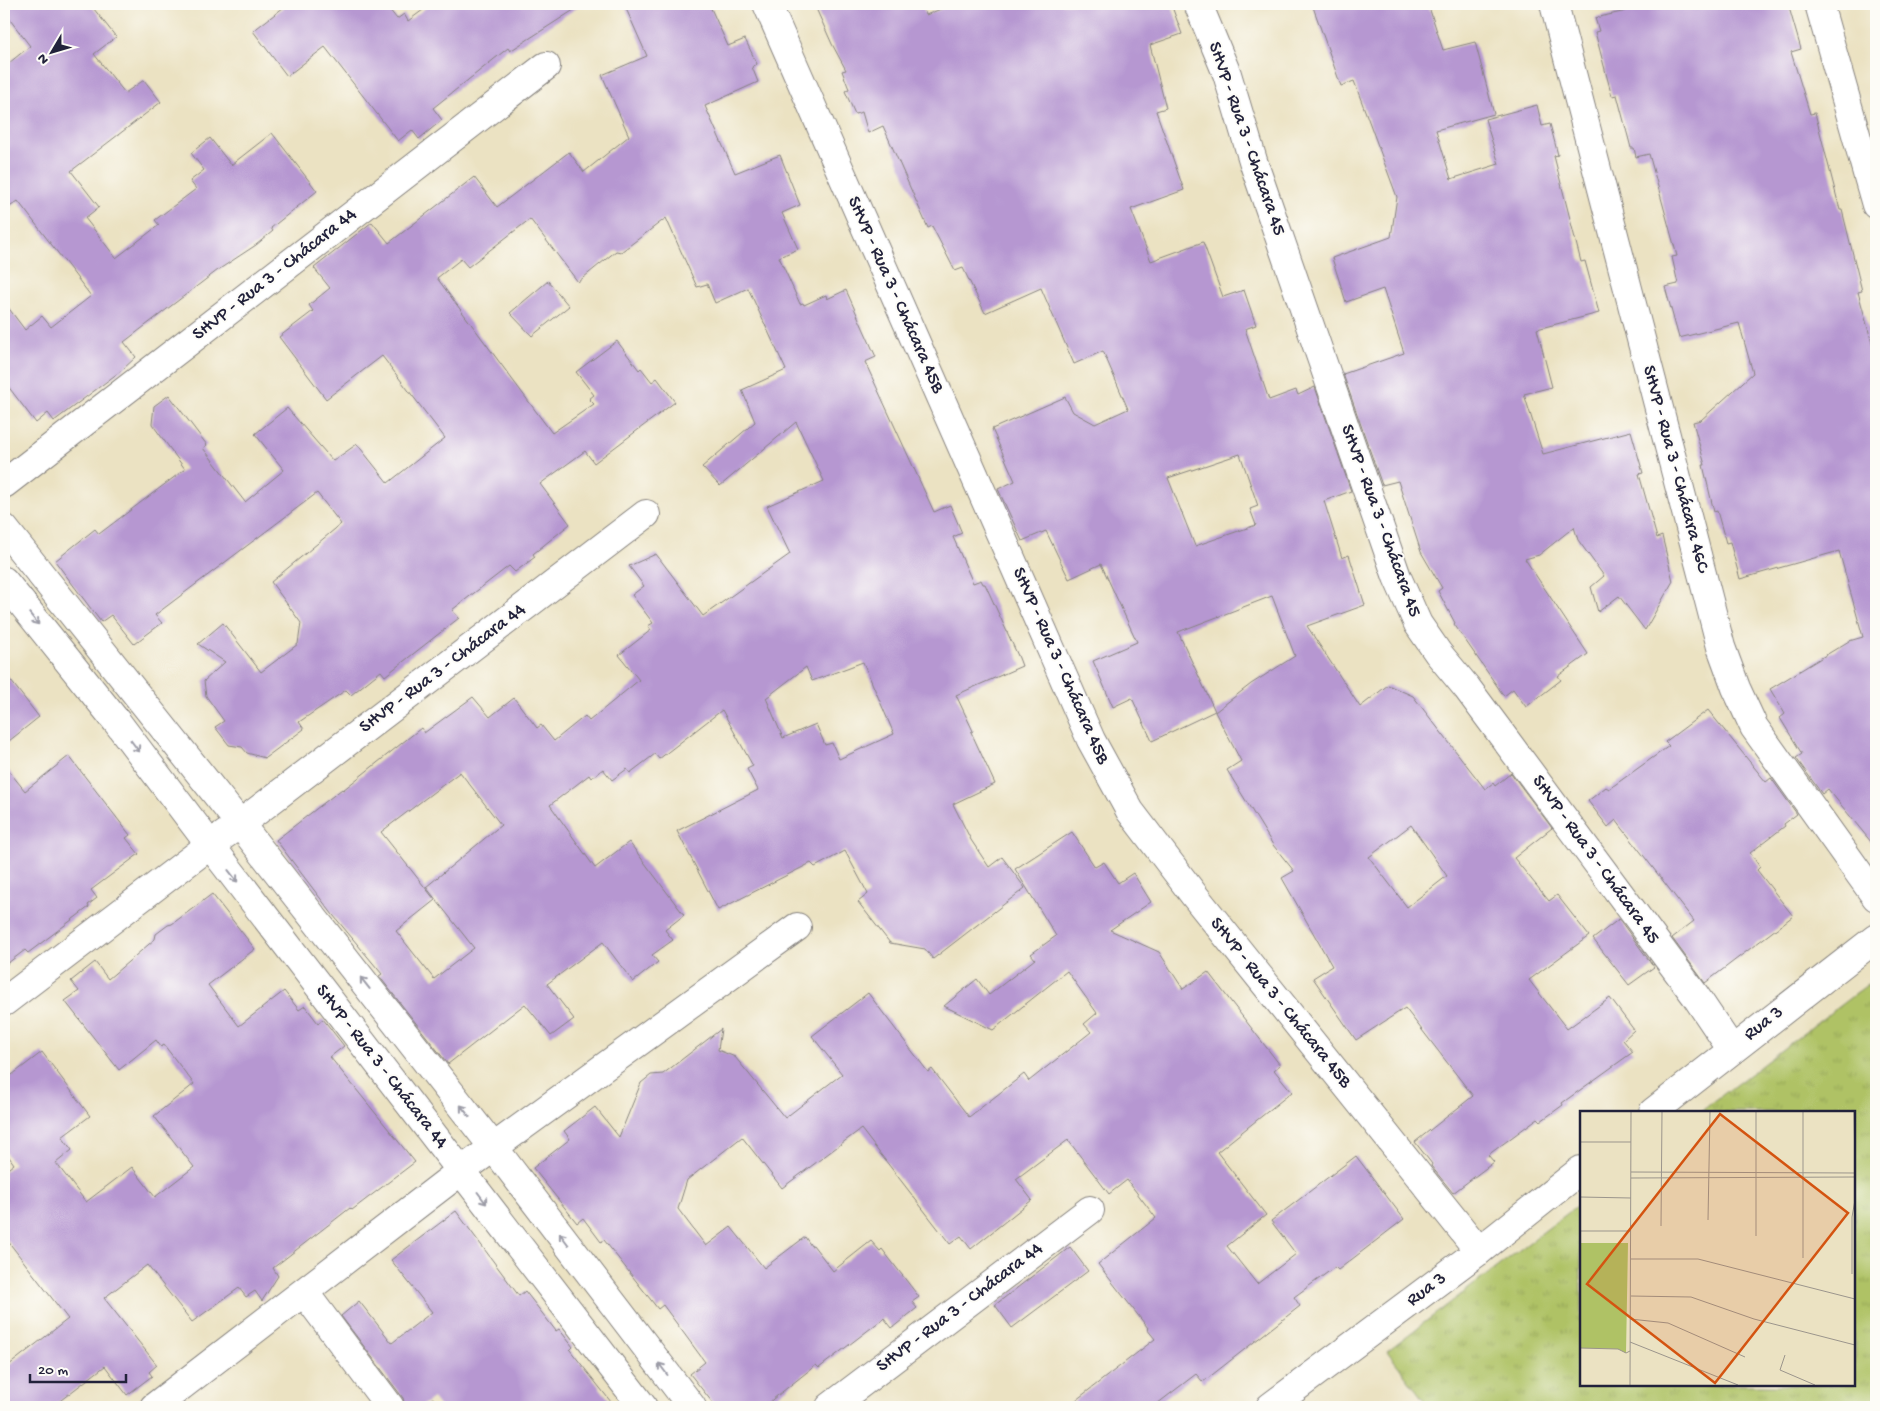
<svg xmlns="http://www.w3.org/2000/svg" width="1880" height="1411" font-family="'Gochi Hand',sans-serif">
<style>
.grass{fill:url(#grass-tufts);stroke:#687250}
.building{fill:#b697d1;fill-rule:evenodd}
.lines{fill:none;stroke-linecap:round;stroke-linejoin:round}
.minor-casing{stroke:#86827e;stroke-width:30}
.major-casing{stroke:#86827e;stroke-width:30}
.minor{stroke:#fff;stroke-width:28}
.major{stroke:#fff;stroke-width:28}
.oneway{stroke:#9c9ca7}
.labels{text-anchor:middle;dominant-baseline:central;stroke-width:4;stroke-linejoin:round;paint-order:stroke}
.street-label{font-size:19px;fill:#22223b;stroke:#fdfcf7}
.inset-road{fill:none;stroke:#9b958c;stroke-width:1}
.view{fill:#d45411;fill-opacity:0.15;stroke:#d45411;stroke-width:2.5}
.inset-edge{fill:none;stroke:#22223b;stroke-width:2.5}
</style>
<defs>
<pattern id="grass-tufts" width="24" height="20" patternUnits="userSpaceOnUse" patternTransform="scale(1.25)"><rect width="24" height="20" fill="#afc265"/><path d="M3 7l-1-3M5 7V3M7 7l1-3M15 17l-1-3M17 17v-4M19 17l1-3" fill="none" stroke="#96a659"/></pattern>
</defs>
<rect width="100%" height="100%" fill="#fdfcf7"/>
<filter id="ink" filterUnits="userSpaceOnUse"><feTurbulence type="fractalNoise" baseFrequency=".02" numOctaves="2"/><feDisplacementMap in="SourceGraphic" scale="10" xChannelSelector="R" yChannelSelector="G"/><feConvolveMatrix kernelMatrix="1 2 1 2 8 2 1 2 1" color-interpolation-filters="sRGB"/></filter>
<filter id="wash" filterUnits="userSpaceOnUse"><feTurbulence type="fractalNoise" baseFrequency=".0096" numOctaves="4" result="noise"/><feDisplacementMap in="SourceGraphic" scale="20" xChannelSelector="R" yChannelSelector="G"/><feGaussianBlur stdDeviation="1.12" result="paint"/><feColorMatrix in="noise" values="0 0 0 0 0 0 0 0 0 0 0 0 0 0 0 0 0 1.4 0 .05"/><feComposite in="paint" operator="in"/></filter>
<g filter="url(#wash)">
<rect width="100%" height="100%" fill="#ebe2c2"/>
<path class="grass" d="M1876,978v429h-447l-42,-56 194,-148v182h273v-273h-154z"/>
<g id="blocks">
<path class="building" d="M4,4h86l26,33 -22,17 31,39 19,-13 17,22 -90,69 28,36 -14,11 31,40 43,-33 -4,-5 41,-31 -6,-8 14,-11 -13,-17 19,-15 21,27 41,-32 45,58 -46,37 2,3 -17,14 -38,25 -94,72 12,15 -14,13 -68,51 -6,-8 -12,10 -32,-42v-79l21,28 17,-14 9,11 40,-31 -73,-95 -14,10v-144l26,-21 -26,-34z
M288,4h97l12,15 7,-5 4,7 23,-17h152l-73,47 -2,-3 -75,60 9,12 -23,19 -7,-9 -14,11 -73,-94 -38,29 -34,-45z
M624,4h85l19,42 17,-7 12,25 -5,3 6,15 -53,24 30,67 45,-18 20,50 -18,8 16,36 -19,8 21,47 3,-1 1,2 22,-10 1,4 19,-9 30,67 -11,5 69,150 16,-7 12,28 -9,4 20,46 8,-3 2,4h2l34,74 3,8 -66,29 17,36 -2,1 24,52 -42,20 18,36 18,27 13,-10 23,31 -92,71 -8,-10 -35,-6 -32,-41 10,-8 -23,-43 -30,16 -4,-4 -93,47 -41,-79 81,-41 -11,-21 6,-3 -31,-56 -63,49 -4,-5 -25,19 -3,-4 -15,11 -9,-11 -12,9 -2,-3 -39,30 45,63 34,-26 55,73 -19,15 8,10 -21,15 6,7 -25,20 -30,-40 -56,42 27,35 -23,17 -26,-32 -77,60 -69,-88 3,-2 -49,-59 -57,-75 66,-51 1,1 78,-62 3,5 49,-36 17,20 24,-19 23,30 4,-3 13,16 31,-25 4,5 50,-41 -20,-25 32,-25 -3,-4 5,-3 -21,-28 12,-9 -15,-20 27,-12 47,62 87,-62 -23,-48 57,-25 -28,-59 -76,64 -18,-19 53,-45 -13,-32 44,-20 -38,-82 -33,15 -8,-19 -10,3 -31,-69 -45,34 -5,-1 -38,31 -48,-63 -62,48 -7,-8 -24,19 115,155 42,-29 -5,-5 5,-4 -18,-23 41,-31 22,29 2,-2 11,14 5,-4 18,24 -81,61 -9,-12 -45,33 30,40 -37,30 2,3 -20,15 -6,-6 -57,44 7,8 -74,58 -4,-5 -30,24 -5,-5 -47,32 5,7 -39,29 -18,-5 -5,-6 -13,-2 -14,-18 9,-6 -18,-25 -2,-15 21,-19 -27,-18 25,-21 38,49 37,-28 3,-21 -30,-41 70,-58 -24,-31 -162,122 7,8 -28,21 -23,-29 -10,7 -46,-61 40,-32 4,5 86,-65 -33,-45 2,-18 15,-11 38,50 -4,3 42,54 39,-32 -29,-36 32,-26 46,53 24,-17 31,39 57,-45 -63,-82 -56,43 -47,-62 34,-26 -4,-6 21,-17 -16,-20 58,-46 17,21 85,-66 23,30 72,-55 15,20 45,-36 -27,-61 45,-19zM863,662l31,72 -55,25 -7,-16 -7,2 -9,-21 -33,14 -17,-40 40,-31 6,14zM460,772l41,53 -75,62 48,61 -40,31 -38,-48 39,-31 -54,-68z
M814,4h107l5,11 27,-11h218l11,30 -32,11 16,63 -10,3 28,79 -53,19 20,52 52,-19 20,55 21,-7 12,35 -11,4 24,71 27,-10 2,5 17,-8 36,104 -27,10 18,57 7,-3 16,50 -58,21 53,81 28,-22 25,11 72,93 8,-6 2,3 16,-13 41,55 -38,30 35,43 8,-6 32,41 -60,44 38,49 43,-31 24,32 -11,10 10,12 -71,51 1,2 -22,16 -3,-3 -50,37 6,7 -41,31 -22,-27 1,-2 -17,-22 58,-46 -68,-88 -49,32 -43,-62 19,-12 -50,-88 12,-7 -21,-26 -46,-75 14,-9 -26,-49 36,-28 44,-28 -23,-60 -94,36 37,79 -63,30 -20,-43 -19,9 -20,-46 44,-19 -36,-78 -32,15 -23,-48 -24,10 -24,-52 17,-8 -23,-52 73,-32 8,15 22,12 33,-15 -25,-58 -29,13 -33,-76 -56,25 -22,-45 -8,3 -23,-45 -4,2 -45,-102 -15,7 -6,-21 -7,2 -10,-23 4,-2 -7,-18 4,-1 -14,-26zM1240,454l18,52 -8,3 6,16 -61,21 -27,-68zM1411,825l36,51 -40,31 -38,-50z
M1312,4h116l15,46 32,-8 19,72 -58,16 15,49 48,-15 -14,-45 52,-14 5,21 8,-2 8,31 -4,1 27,106 4,-1 14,52 -62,16 15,58 -28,7 19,60 88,-23 12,42 -4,1 18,64 5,-2 11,45 -28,49 -26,-34 -21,16 -7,-25 13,-11 -26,-36 -4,-13 -35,28 -14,4 63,95 -30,22 3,4 -35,27 -13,-18 -9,7 -50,-72 1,-1 -17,-32 4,-3 -21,-36 -23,-71 -16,4 -39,-111 61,-21 -21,-64 -37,13 -14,-44 59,-21 6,-40 -43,-116 -13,5z
M1624,4h164l13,45 -10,3 19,62 5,-1 25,97h2l20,81 -4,1 18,66v490l-48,-59 -6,5 -26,-36 6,-4 -22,-36 5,-4 -15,-25 79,-48 14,-4 -24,-86 -99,28 -10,-37 -4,1 -9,-32 -3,1 -11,-47h2l-12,-43 8,-2 52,-47 -14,-50 -60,15 -14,-51 13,-3 -6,-27 5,-1 -28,-102 -13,3 -2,-9h-3l-14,-53 -5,1 -17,-64 4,-1 -4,-13 31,-7z
M548,281l21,25 -37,30 -22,-23z
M4,672l35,45 -35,28z
M1708,710l58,72 5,-4 26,36 -13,10 1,2 -35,27 10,14 -3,3 36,46 -88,67 -33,-45 22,-17 -78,-101 -8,7 -20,-26 18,-14 3,2 60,-43 -4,-4z
M69,756l61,79 -4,3 13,16 -48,36 6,8 -9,7 1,2 -61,46 -3,-3 -21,16v-201l21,26z
M1072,832l23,35 9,-5 14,21 15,-10 18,29 -41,28 49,22 24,37 25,-17 72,93 -6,5 18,22 -75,60 49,63 -39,31 30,38 39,-30 -25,-33 85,-65 48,63 -66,51 -3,-3 -41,30 6,9 -97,76 -7,-8 -43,33h-86l88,-68 -8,-10 1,-1 -50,-64 58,-46 -29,-38 -18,14 -41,-54 -52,39 16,21 -61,49 -10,-13 -11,8 -89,-115 -79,59 -40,-51 -55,43 -9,29 28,37 25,-19 33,41 41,-31 6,9 2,-1 20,26 38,-30 9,10 2,-2 37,48 -7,5 5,6 -25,20 -8,-10 -65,50 -3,-3 -53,42h-47l-26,-33 15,-12 -42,-57 -5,4 -54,-69 -3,2 -18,-24 -6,5 -44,-55 37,-29 -6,-8 31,-24 24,30 22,-54 10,-8 12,-1 58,-45 -3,21 17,7 50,61 57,-44 -30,-38 56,-43 60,79 4,-3 37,48 55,-43 5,7 62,-49 -7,-8 13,-11 -30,-42 -74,59 -49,-24 33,-27 12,16 46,-36 -4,-5 25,-18 -41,-67z
M212,894l43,55 -47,36 31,41 45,-35 15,19 6,-4 13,17 5,-4 21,27 -14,11 85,105 -63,48 -2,-2 -77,60 5,8 -16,25 -7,-10 -9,6 -7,-9 -47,34 -45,-57 -43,33 53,67 -8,7 3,4 -25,19 -22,-29 -53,41h-48v-38l64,-50 -64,-83v-64l10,-8 -10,-14v-69l38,-29 48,64 -28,21 10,13 -16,13 30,39 46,-35 23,30 39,-30 -40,-51 40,-32 -30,-39 -3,2 -5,-7 -37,30 -54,-69 14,-10 -8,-10 24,-19 13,17 47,-40 1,-5 12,-9 4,-1z
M1619,919l35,48 -25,18 -36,-46z
M456,1211l63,85 6,-5 31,40 3,-2 14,18 -3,3 45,57h-175l-7,-9 -13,9h-15l-2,-9 -62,-82 18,-15 33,42 40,-31 -41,-52z
M1070,1247l18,24 -76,57 -17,-23z"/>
</g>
</g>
<g filter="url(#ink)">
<use href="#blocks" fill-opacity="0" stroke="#86827e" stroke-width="1"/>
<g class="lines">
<g class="minor-casing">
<path id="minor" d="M767,4l324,736 39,71 64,84 285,356
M1198,4l29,70 27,90 143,413 21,47 20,29 29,35 228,307 37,55
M1554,4l167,643 15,41 18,39 122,170
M1819,4l57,201
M4,484l542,-418
M4,528l236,296 254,324 198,259
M4,581l113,141 93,123 433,562
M4,1002l206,-157 30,-21 406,-310
M304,1292l86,115
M154,1407l307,-236 336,-244
M830,1407l260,-197"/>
</g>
<g class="major-casing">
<path id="major" d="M1653,1112l223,-174
M1270,1407l209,-156 102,-81"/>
</g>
<use href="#minor" class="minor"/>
<use href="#major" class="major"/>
</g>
<defs><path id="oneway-shaft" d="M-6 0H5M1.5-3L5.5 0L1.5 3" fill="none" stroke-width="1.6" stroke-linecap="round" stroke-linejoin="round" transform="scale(1.25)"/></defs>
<g class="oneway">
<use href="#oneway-shaft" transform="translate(34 619) rotate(51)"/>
<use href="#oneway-shaft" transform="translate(135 746) rotate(53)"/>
<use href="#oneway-shaft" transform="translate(233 876) rotate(52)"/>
<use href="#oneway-shaft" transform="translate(365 983) rotate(-128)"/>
<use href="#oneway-shaft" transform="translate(465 1111) rotate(-128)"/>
<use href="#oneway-shaft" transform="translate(482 1198) rotate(53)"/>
<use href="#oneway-shaft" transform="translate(564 1239) rotate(-127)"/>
<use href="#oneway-shaft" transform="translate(663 1369) rotate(-127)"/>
</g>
</g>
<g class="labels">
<g class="street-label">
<text transform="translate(1246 139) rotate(71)">SHVP - Rua 3 - Chácara 45</text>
<text transform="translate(275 275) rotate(-38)">SHVP - Rua 3 - Chácara 44</text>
<text transform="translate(895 295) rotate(66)">SHVP - Rua 3 - Chácara 45B</text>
<text transform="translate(1675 469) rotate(75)">SHVP - Rua 3 - Chácara 46C</text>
<text transform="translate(1380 521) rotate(70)">SHVP - Rua 3 - Chácara 45</text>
<text transform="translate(1060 666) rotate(66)">SHVP - Rua 3 - Chácara 45B</text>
<text transform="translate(443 669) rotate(-37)">SHVP - Rua 3 - Chácara 44</text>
<text transform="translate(1595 860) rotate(54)">SHVP - Rua 3 - Chácara 45</text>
<text transform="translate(1280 1003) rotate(51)">SHVP - Rua 3 - Chácara 45B</text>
<text transform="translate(1764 1024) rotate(-38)">Rua 3</text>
<text transform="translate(381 1067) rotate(52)">SHVP - Rua 3 - Chácara 44</text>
<text transform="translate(1427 1290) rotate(-37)">Rua 3</text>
<text transform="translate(960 1308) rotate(-37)">SHVP - Rua 3 - Chácara 44</text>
</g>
</g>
<g transform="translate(1580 1111)">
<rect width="275" height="275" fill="#ebe2c2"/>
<path d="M0,132h48l-2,110 -8,-4 -38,-1z" fill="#afc265"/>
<path class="inset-road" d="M274,1l1,54M0,31h51M51,61l224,1M51,67l224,-1M0,86l51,1M128,109l2,-108M81,115l1,-114M0,120h51M176,125v-124M223,147v-146M50,148h68l157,40M272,163v-57l3,-17M51,185l60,1 63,22 101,26M50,208l38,4 77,34M50,231l108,43M0,237l38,1 8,4 4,-2M205,244l-5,15 35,15M50,274l1,-273"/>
<path class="view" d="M140,3l128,99 -133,170 -128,-99z"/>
<rect width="275" height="275" class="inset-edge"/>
</g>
<rect width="1880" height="1411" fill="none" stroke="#fdfcf7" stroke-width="20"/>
<g transform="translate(52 52) rotate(232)" stroke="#fdfcf7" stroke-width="4" paint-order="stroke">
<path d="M0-4L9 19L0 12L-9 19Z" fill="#22223b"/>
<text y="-8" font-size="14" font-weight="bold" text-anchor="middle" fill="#22223b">N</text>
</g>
<path d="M30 1374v8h96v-8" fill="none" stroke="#22223b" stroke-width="2.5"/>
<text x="38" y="1374" font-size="15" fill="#22223b" stroke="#fdfcf7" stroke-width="4" paint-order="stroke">20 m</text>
</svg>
